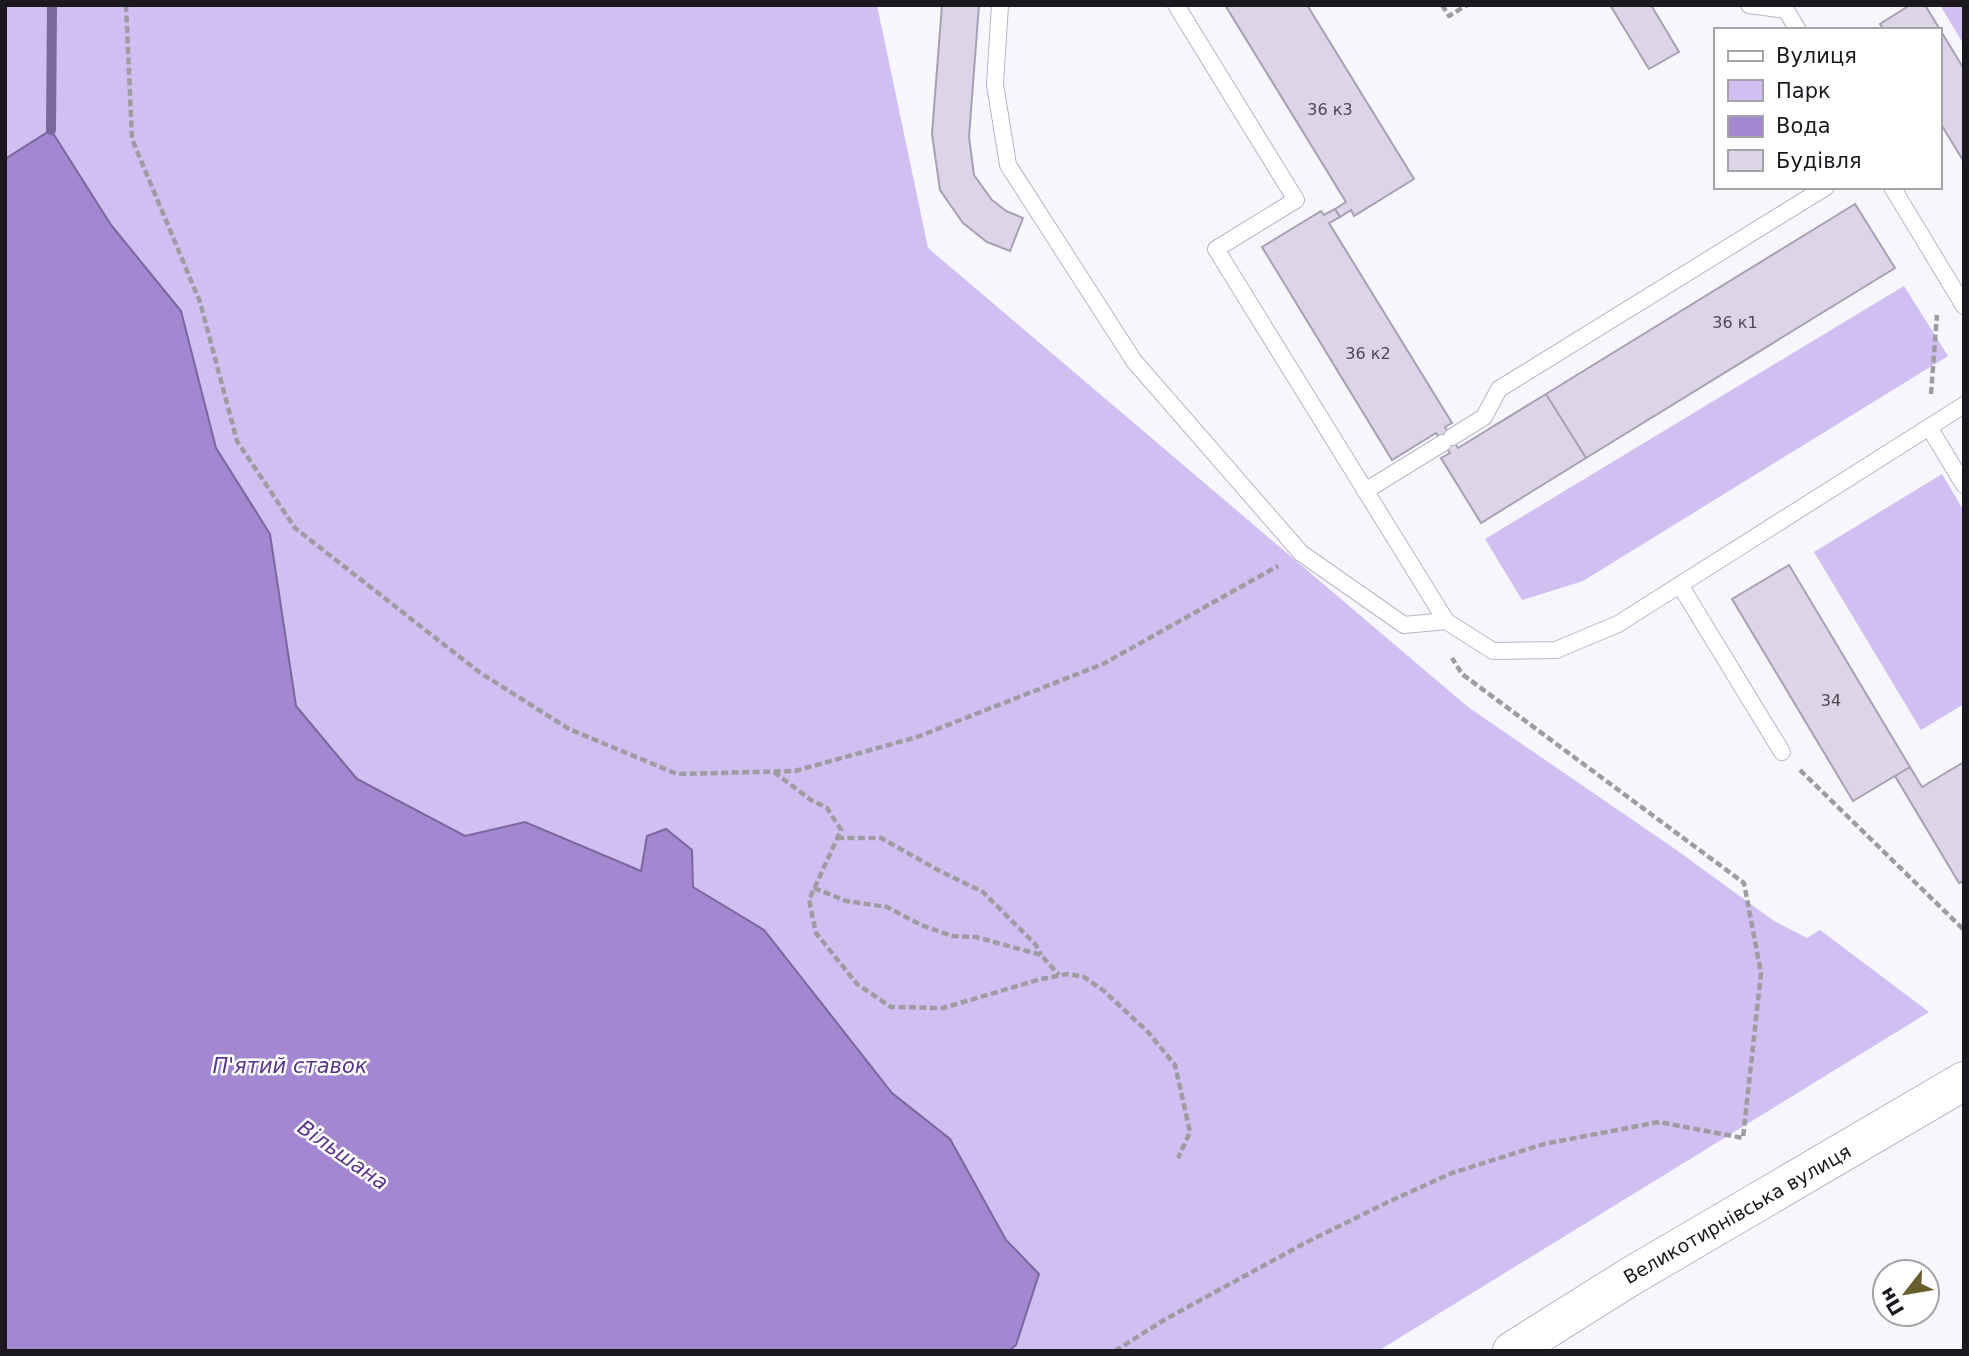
<svg xmlns="http://www.w3.org/2000/svg" width="1969" height="1356" font-family="'DejaVu Sans',sans-serif">
<style>
.green{fill:#d0bff0}
.water{fill:#a388d1;stroke:#7a679c;stroke-width:2}
.lines{fill:none;stroke-linecap:round;stroke-linejoin:round}
.stream{stroke:#7a679c;stroke-width:10}
.building{fill:#dbd5e7;stroke:#a6a0b2;stroke-width:2}
.lane-casing{stroke:#bab4c6;stroke-width:18}
.primary-casing{stroke:#bab4c6;stroke-width:40}
.path{stroke:#9e9ca2;stroke-width:4.5;stroke-dasharray:7 3.5;stroke-linecap:butt}
.lane{stroke:#fff;stroke-width:16}
.primary{stroke:#fff;stroke-width:38}
.labels{text-anchor:middle;dominant-baseline:central;stroke-width:5;stroke-linejoin:round;paint-order:stroke}
.number-label{font-size:16px;fill:#4b4851}
.street-label{font-size:19px;fill:#1b191f;stroke:#fff}
.water-label{font-size:21px;font-style:italic;fill:#5a348a;stroke:#fff}
</style>
<rect width="100%" height="100%" fill="#f8f6fd"/>
<path class="green" d="M5,5h872l51,243 540,459 207,142 99,72 33,17 13,-8 109,82 -551,339h-369l7,-6 23,-71 -33,-34 -56,-101 -58,-46 -128,-163 -71,-43 -52,-16 -115,-49 -61,14 -108,-57 -61,-73 -26,-172 -54,-86 -35,-137 -70,-86 -60,-95 -46,29z
M1940,5h24v40z
M1904,286l44,70 -365,225 -61,19 -37,-61z
M1942,474l22,37v193l-43,26 -107,-178z"/>
<path class="water" d="M51,130l60,95 70,86 35,137 54,86 26,172 61,73 108,57 60,-14 116,49 6,-35 19,-7 26,21 1,37 71,43 128,163 58,46 56,101 33,34 -23,71 -7,6h-1004v-1192z"/>
<g class="lines">
<path class="stream" d="M51,130l1,-125"/>
</g>
<path class="building" d="M942,5h37l-10,132 5,38 18,25 14,11 17,7 -13,33 -23,-9 -24,-19 -23,-33 -8,-56z
M1225,5h82l107,174 -60,37 -3,-6 -11,7 -5,-8 11,-7z
M1610,5h41l28,47 -30,17z
M1910,5h15l39,64v93l-25,-41v-91h-55l-4,-6z
M1855,204l40,64 -309,190 -40,-64z
M1335,209l5,8 -11,6 123,200 -7,4 13,21 88,-54 40,64 -105,65 -40,-65 9,-5 -14,-20 -44,27 -130,-213 59,-36 3,4z
M1789,565l121,202 -57,34 -121,-202z
M1964,762v119l-5,2 -64,-107 15,-9 12,20z"/>
<g class="lines">
<g class="lane-casing">
<path id="lane" d="M1000,5l-5,79 13,81 126,196 167,192 103,72 42,-4
M1176,5l120,195 -80,49 230,372 47,30 63,-1 62,-26 346,-219
M1749,5l37,5 12,20
M1892,187l72,119
M1929,427l35,58
M1452,437l32,-20 15,-28 327,-202
M1365,491l78,-48
M1680,585l102,167"/>
</g>
<g class="primary-casing">
<path id="primary" d="M1512,1351l116,-73 336,-197"/>
</g>
<path class="path" d="M126,5l6,134 68,163 37,139 58,87 184,144 90,57 108,45 118,-3 122,-34 186,-73 175,-98
M1442,5l7,11 18,-11
M1931,394l6,-79
M1800,770l164,160
M774,772l37,28 16,8 14,22 -32,70 7,33 41,51 34,23 52,1 98,-29 27,-5 16,3 20,14 44,41 27,33 15,67 -12,26
M837,838h44l57,32 45,22 53,53 5,10
M814,888l32,13 41,6 34,18 31,11 24,1 65,18 18,20
M1115,1351l49,-31 141,-77 83,-41 64,-29 92,-29 115,-22 84,16 18,-165 -17,-90 -282,-209 -10,-16"/>
<use href="#lane" class="lane"/>
<use href="#primary" class="primary"/>
</g>
<g class="labels">
<g class="number-label">
<text x="1330" y="109">36 к3</text>
<text x="1735" y="322">36 к1</text>
<text x="1368" y="353">36 к2</text>
<text x="1831" y="700">34</text>
</g>
<g class="street-label">
<text transform="translate(1737 1214) rotate(-30)">Великотирнівська вулиця</text>
</g>
<g class="water-label">
<text x="290" y="1066">П'ятий ставок</text>
<text transform="translate(343 1155) rotate(35)">Вільшана</text>
</g>
</g>
<rect width="1969" height="1356" fill="none" stroke="#1b191f" stroke-width="14"/>
<rect x="1714" y="28" width="228" height="161" fill="#ffffff" stroke="#a4a3a5" stroke-width="2"/>
<rect x="1728" y="51" width="35" height="10" fill="#ffffff" stroke="#a4a3a5" stroke-width="2"/>
<text x="1776" y="63" font-size="21" fill="#1b191f">Вулиця</text>
<rect x="1728" y="80" width="35" height="21" fill="#d0bff0" stroke="#a4a3a5" stroke-width="2"/>
<text x="1776" y="98" font-size="21" fill="#1b191f">Парк</text>
<rect x="1728" y="116" width="35" height="21" fill="#a388d1" stroke="#a4a3a5" stroke-width="2"/>
<text x="1776" y="133" font-size="21" fill="#1b191f">Вода</text>
<rect x="1728" y="150" width="35" height="21" fill="#dbd5e7" stroke="#a4a3a5" stroke-width="2"/>
<text x="1776" y="168" font-size="21" fill="#1b191f">Будівля</text>
<g transform="translate(1906 1293) rotate(239)"><circle r="33" fill="#ffffff" stroke="#a4a3a5" stroke-width="2"/>
<path d="M0-5L12 26L0 18L-12 26Z" fill="#685e2b"/>
<text y="-10" font-size="19" font-weight="bold" text-anchor="middle" fill="#1b191f">Пн</text>
</g>
</svg>
